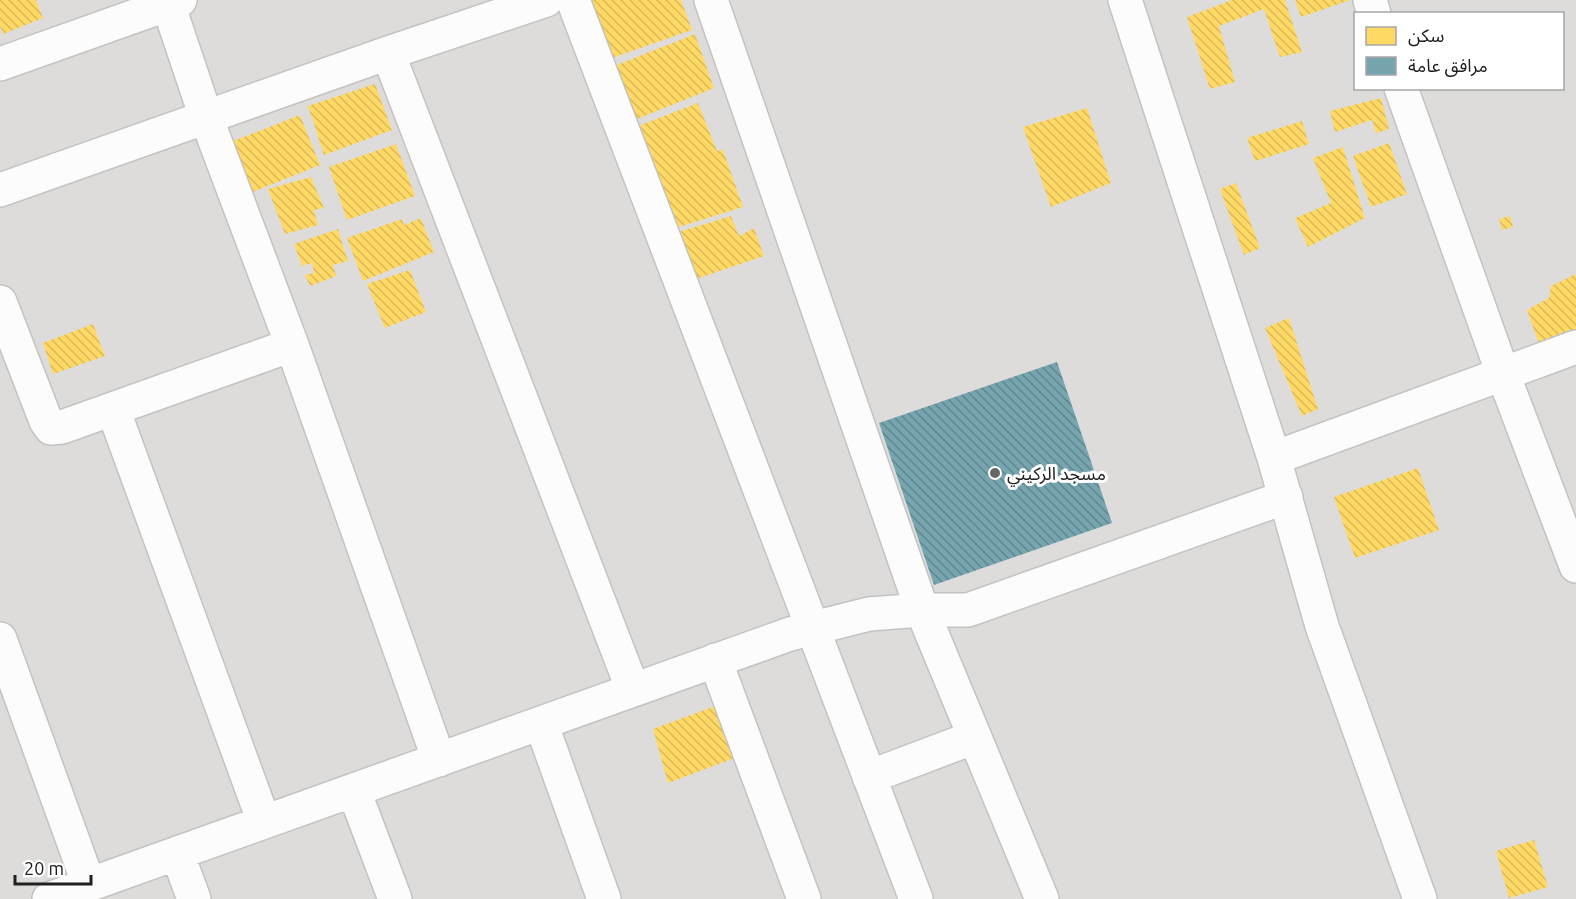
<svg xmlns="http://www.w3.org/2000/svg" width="1576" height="899" font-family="Ubuntu,'Noto Sans Arabic',sans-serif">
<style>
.residential{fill:#dddcdb;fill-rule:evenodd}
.homes{fill:url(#homes-back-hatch)}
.public{fill:url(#public-back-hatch)}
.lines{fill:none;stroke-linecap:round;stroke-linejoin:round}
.minor-casing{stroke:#c4c3c2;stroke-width:36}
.minor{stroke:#fcfcfc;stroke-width:33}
.poi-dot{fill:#686767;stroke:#fff;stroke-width:2}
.labels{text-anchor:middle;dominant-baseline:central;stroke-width:6;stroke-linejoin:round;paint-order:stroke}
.poi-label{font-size:18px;fill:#202020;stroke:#fff;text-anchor:start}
</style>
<defs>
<pattern id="homes-back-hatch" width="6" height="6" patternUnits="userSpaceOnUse" patternTransform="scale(1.5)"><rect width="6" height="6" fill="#ffd966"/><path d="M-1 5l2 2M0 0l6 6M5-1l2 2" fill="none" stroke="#daba58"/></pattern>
<pattern id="public-back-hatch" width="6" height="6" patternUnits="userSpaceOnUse" patternTransform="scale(1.5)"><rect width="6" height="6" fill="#76a5af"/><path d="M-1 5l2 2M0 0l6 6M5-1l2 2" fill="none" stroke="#60868e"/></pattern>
</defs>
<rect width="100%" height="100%" fill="#eeecea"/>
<path class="residential" d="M0,0h1576v899h-1576zM1356,14h206v74h-206z"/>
<path class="homes" d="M0,0h36l7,18 -40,16 -3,-8z
M589,0h92l11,30 -86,30z
M1232,0h53l17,52 -22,5 -16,-48 -45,17 16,56 -25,7 -23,-72z
M1295,0h55l-49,17z
M695,34l19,54 -82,33 -20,-54z
M375,84l17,46 -68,25 -16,-49z
M1381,98l8,31 -13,4 -4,-13 -37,12 -5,-21z
M698,103l19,48 6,-1 20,57 -74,23 -25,-61 11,-4 -7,-20 -13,4 -7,-19z
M1087,108l24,75 -60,24 -28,-80z
M300,115l20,50 -77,31 -20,-51z
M1302,121l7,23 -54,17 -8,-23z
M1389,143l18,51 -36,13 -18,-51z
M396,144l19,52 -68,24 -18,-53z
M1343,147l22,71 -57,29 -13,-29 36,-15 -18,-45z
M311,177l13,31 -10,2 4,15 -33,9 -17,-45z
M1236,183l24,65 -16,7 -24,-66z
M731,216l8,20 15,-8 10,28 -74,25 -18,-47z
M1510,216l3,11 -11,3 -3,-11z
M421,218l13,34 -71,29 -16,-43 55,-19 2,6z
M338,229l10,32 -15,4 3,11 -26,10 -5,-11 9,-2 -2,-10 -10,3 -8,-22z
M410,270l16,42 -41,16 -18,-44z
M1576,274v57l-37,13 -12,-34 22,-12 2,-12z
M1289,318l29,91 -16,7 -37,-88z
M93,324l12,32 -52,18 -10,-31z
M1418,468l21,62 -84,28 -21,-61z
M718,705l22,51 -72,27 -15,-54z
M1534,840l14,47 -39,11 -13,-47z"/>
<path class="public" d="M1057,362l55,161 -178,62 -55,-162z"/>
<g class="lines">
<g class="minor-casing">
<path id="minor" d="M573,0l343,899
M711,0l211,610 120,289
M1125,0l149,458 48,168 98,273
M1370,0l4,14
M168,4l38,113 86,228 147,415
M388,53l245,637
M0,64l180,-64
M1401,88l102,286 73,192
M0,190l388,-137 158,-53
M0,302l46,119 5,7 11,-1 230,-82
M113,409l151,413
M1274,458l302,-111
M0,639l89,246
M715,660l89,239
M541,723l63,176
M869,777l106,-40
M354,791l41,108
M177,853l17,46
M49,899l741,-265 79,-20 53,-4h46l318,-113"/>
</g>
<use href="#minor" class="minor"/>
</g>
<circle class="poi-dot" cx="995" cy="473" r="6"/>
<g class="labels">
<g class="poi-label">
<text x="1007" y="473">مسجد الركيني</text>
</g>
</g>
<rect x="1354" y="12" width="210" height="78" fill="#ffffff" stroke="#a6a6a6" stroke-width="1.5"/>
<rect x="1366" y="27" width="30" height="18" fill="#ffd966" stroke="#a6a6a6" stroke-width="1.5"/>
<text x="1408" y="42" font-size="18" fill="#202020">سكن</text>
<rect x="1366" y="57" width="30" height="18" fill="#76a5af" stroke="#a6a6a6" stroke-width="1.5"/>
<text x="1408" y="72" font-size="18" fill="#202020">مرافق عامة</text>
<path d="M15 875v9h76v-9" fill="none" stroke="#202020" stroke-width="3"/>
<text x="24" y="875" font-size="18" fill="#202020" stroke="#ffffff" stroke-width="4.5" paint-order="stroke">20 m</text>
</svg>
